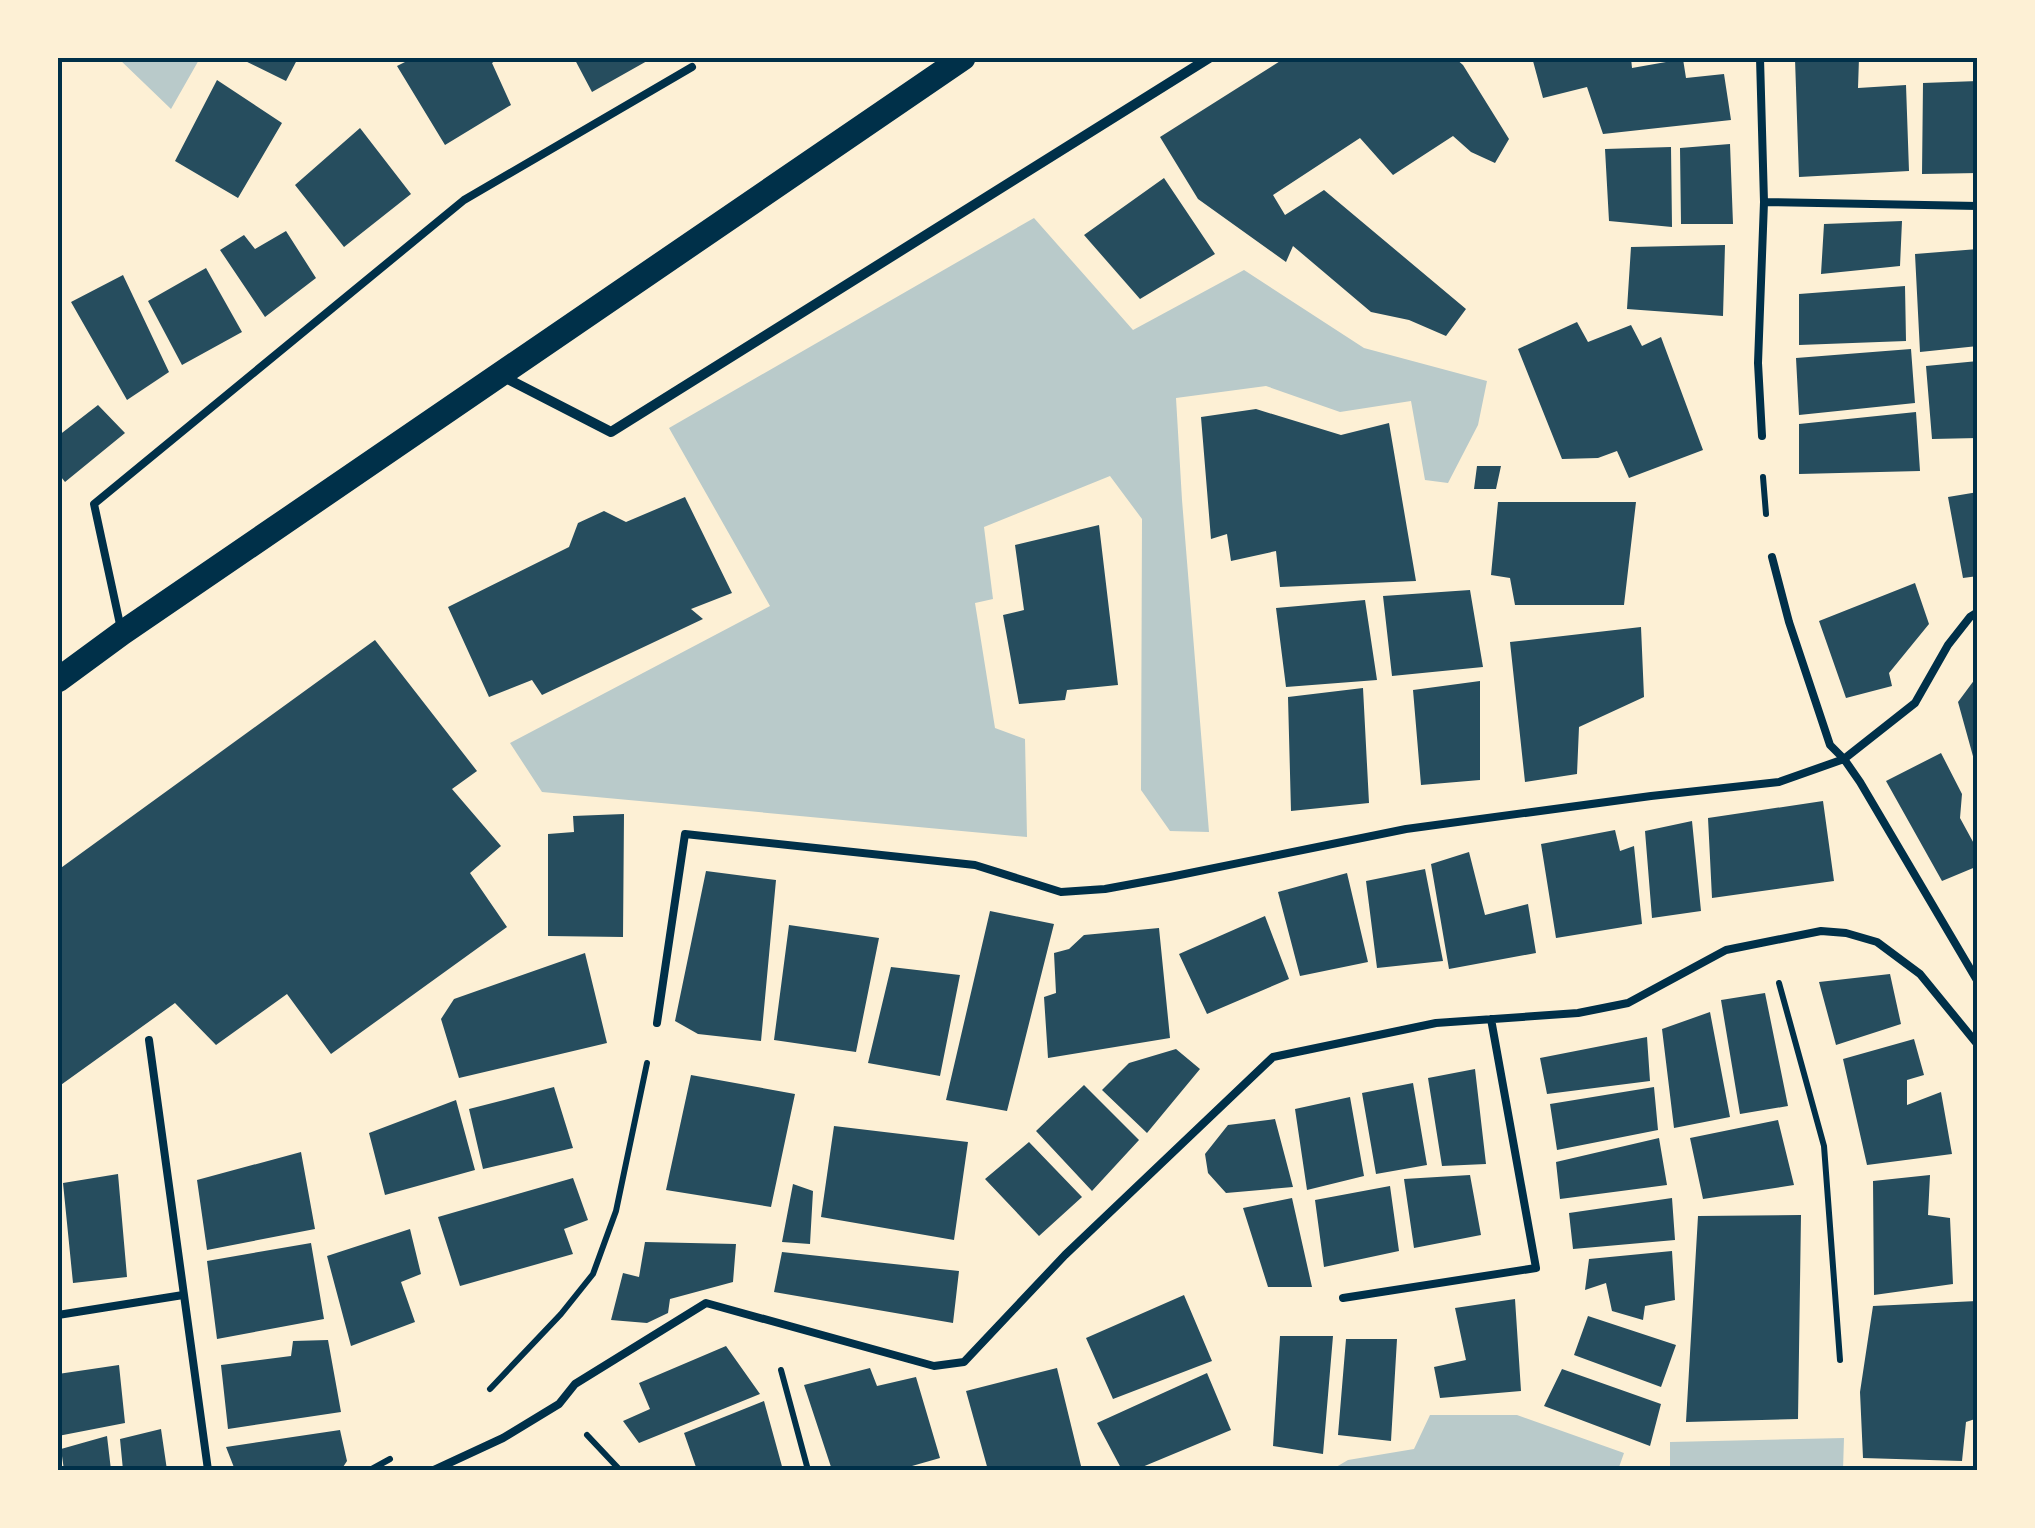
<svg xmlns="http://www.w3.org/2000/svg" width="2035" height="1528" font-family="'PT Serif',serif">
<style>
.green{fill:#b9caca}
.building{fill:#264d5e}
.lines{fill:none;stroke-linecap:round;stroke-linejoin:round}
.path{stroke:#003049;stroke-width:6}
.service{stroke:#003049;stroke-width:8}
.minor{stroke:#003049;stroke-width:10}
.primary{stroke:#003049;stroke-width:25}
.neatline{fill:none;stroke:#003049;stroke-width:4}
</style>
<rect width="100%" height="100%" fill="#fdf0d5"/>
<path class="green" d="M118,58h82l-29,51z
M1034,218l99,112 111,-60 120,78 123,33 -9,44 -30,58 -23,-3 -14,-79 -71,11 -74,-26 -90,12 6,102 27,332 -39,-1 -29,-41 1,-271 -32,-43 -126,51 9,72 -18,4 20,125 30,11 2,98 -485,-45 -32,-49 260,-137 -101,-178z
M1430,1415h87l107,38 -6,17 -85,-1 -6,1h-196l17,-10 66,-11z
M1844,1438l-1,32h-173v-28z"/>
<path class="building" d="M239,58h59l-12,23z
M413,58h86l-7,5 19,42 -66,40 -48,-79z
M574,58h72l1,3 -55,31z
M1285,58h170l8,7 46,74 -14,24 -24,-11 -18,-16 -60,39 -33,-37 -87,57 12,20 39,-25 142,119 -20,27 -37,-16 -38,-8 -78,-66 -7,16 -88,-63 -38,-62z
M1544,58h87l1,10 51,-9 3,19 38,-4 7,46 -128,14 -16,-47 -44,11 -10,-37z
M1859,58l-1,30 48,-3 3,86 -110,6 -4,-118z
M217,80l65,43 -44,75 -63,-37z
M1978,81v92l-56,1 1,-91z
M360,128l51,66 -67,53 -49,-62z
M1730,144l3,80h-52l-1,-76z
M1671,147l1,80 -63,-6 -4,-72z
M1164,178l51,76 -75,45 -56,-64z
M1902,221l-2,45 -79,8 3,-50z
M286,231l30,47 -51,39 -45,-67 24,-15 11,14z
M1725,245l-2,71 -96,-7 4,-62z
M1978,249v97l-58,6 -5,-98z
M206,268l36,64 -60,33 -34,-64z
M123,275l46,97 -42,28 -56,-98z
M1905,286l1,55 -107,4v-51z
M1577,322l11,20 43,-17 11,21 19,-9 42,113 -74,28 -12,-27 -19,7 -36,1 -44,-110z
M1911,349l4,54 -116,12 -3,-57z
M1978,361v77l-46,1 -6,-73z
M98,405l27,28 -60,49 -7,-9v-37z
M1256,409l85,26 48,-12 27,158 -136,6 -4,-36 -45,10 -4,-27 -16,5 -10,-122z
M1916,412l4,59 -121,3v-50z
M1477,466h24l-5,23h-22z
M1978,492v84l-15,2 -15,-81z
M685,497l47,96 -41,16 12,10 -161,76 -10,-15 -43,17 -41,-90 121,-60 9,-24 26,-12 22,11z
M1498,502h138l-12,103h-109l-5,-27 -19,-3z
M1099,525l19,160 -51,5 -2,10 -46,4 -16,-89 21,-5 -9,-65z
M1915,583l14,41 -40,49 3,13 -46,12 -27,-77z
M1470,590l13,77 -91,9 -9,-80z
M1365,600l12,80 -91,7 -10,-79z
M1641,627l3,70 -65,30 -2,47 -52,8 -15,-140z
M375,640l102,131 -25,18 49,57 -31,27 37,54 -176,127 -44,-60 -71,51 -41,-42 -117,84v-217z
M1978,675v91l-2,1 -18,-65z
M1480,681v99l-59,5 -8,-95z
M1363,688l6,115 -78,8 -3,-114z
M1941,753l21,41 -2,24 18,33v15l-36,15 -56,-100z
M1823,801l11,80 -122,17 -4,-80z
M624,814l-1,123 -75,-1v-102l26,-2 -1,-16z
M1692,821l9,90 -49,7 -7,-87z
M1615,830l5,21 14,-5 8,78 -86,14 -15,-94z
M1469,852l16,63 43,-11 8,49 -87,16 -18,-105z
M1425,869l18,92 -66,7 -11,-87z
M706,871l70,9 -15,161 -63,-7 -23,-13z
M1347,873l21,89 -68,14 -22,-84z
M990,911l64,13 -47,187 -61,-11z
M1265,916l24,63 -82,35 -28,-60z
M789,925l90,13 -23,114 -82,-12z
M1159,928l11,110 -122,20 -4,-61 12,-4 -2,-40 15,-4 15,-14z
M585,953l22,90 -148,35 -18,-59 13,-20z
M891,967l69,8 -20,101 -72,-13z
M1890,974l11,50 -65,21 -17,-63z
M1765,993l23,113 -48,8 -19,-114z
M1710,1012l20,105 -56,11 -12,-99z
M1647,1037l3,44 -103,13 -7,-36z
M1914,1039l10,36 -17,5v25l34,-13 11,62 -85,11 -24,-106z
M1176,1049l24,20 -53,64 -45,-43 27,-27z
M1475,1069l11,95 -44,2 -14,-88z
M691,1075l104,19 -24,113 -105,-17z
M1413,1083l14,82 -51,9 -14,-81z
M1084,1085l55,55 -47,51 -56,-60z
M554,1087l19,61 -90,21 -14,-60z
M1654,1087l4,43 -101,20 -7,-46z
M1350,1097l14,79 -57,14 -12,-81z
M456,1100l19,70 -90,25 -16,-62z
M1275,1119l18,68 -67,6 -18,-20 -3,-19 23,-29z
M1778,1120l16,65 -91,14 -13,-61z
M834,1126l134,16 -14,98 -133,-23z
M1659,1138l8,47 -107,14 -4,-37z
M1029,1142l53,55 -43,39 -54,-57z
M301,1152l14,77 -108,21 -10,-70z
M118,1174l9,103 -54,6 -10,-100z
M1470,1175l11,60 -67,13 -10,-69z
M1930,1175l-2,40 22,3 3,66 -79,11 -1,-114z
M573,1178l15,42 -24,9 9,25 -113,32 -22,-69z
M793,1184l20,7 -3,53 -28,-2z
M1390,1186l9,65 -75,16 -9,-67z
M1292,1198l20,89h-44l-25,-79z
M1672,1198l3,42 -102,9 -4,-36z
M1801,1215l-3,204 -112,3 12,-206z
M410,1229l11,45 -20,8 14,40 -64,24 -24,-90z
M645,1242l91,2 -3,38 -63,17 -2,14 -21,10 -36,-3 12,-47 16,4z
M311,1243l13,76 -107,20 -10,-78z
M1672,1251l3,49 -30,6 -2,14 -31,-9 -6,-28 -21,7 4,-31z
M782,1252l177,19 -6,52 -179,-31z
M1184,1295l28,66 -99,38 -27,-61z
M1515,1299l6,92 -81,7 -6,-31 32,-7 -11,-52z
M1977,1301l1,117 -12,4 -4,39 -99,-3 -3,-66 13,-86z
M1588,1316l88,29 -15,42 -87,-32z
M1280,1336h53l-10,118 -50,-8z
M1346,1339h51l-6,102 -53,-6z
M328,1340l13,72 -113,17 -7,-64 70,-9 2,-15z
M726,1346l34,48 -121,49 -16,-22 27,-12 -11,-26z
M119,1365l6,58 -67,13v-62z
M870,1368l7,18 39,-9 24,81 -42,12h-66l-28,-85z
M1057,1368l25,102h-94l-22,-79z
M1562,1369l99,35 -11,42 -106,-40z
M1207,1373l24,57 -96,40h-13l-25,-47z
M764,1401l19,69h-86l-13,-37z
M161,1429l6,41h-44l-3,-31z
M340,1430l7,31 -6,9h-106l-9,-23z
M107,1436l4,34h-47l-3,-21z"/>
<g class="lines">
<path class="path" d="M1763,477l3,37
M1779,983l45,163 16,214
M781,1370l27,100
M490,1389l71,-75 32,-40 23,-63 31,-148
M587,1435l33,35
M370,1470l20,-11"/>
<path class="service" d="M1760,58l4,144 -6,161 4,73
M1764,202l214,4
M1772,557l17,65 41,123 14,14 16,23 118,200
M121,629l-27,-125 370,-304 228,-133
M657,1023l28,-189 290,31 86,27 44,-3 65,-12 236,-48 245,-33 128,-14 65,-23 71,-56 33,-58 22,-28 8,-5
M149,1040l59,430
M1343,1298l193,-30 -45,-249
M58,1315l125,-20
M434,1470l69,-32 56,-34 16,-20 131,-81 228,63 30,-4 101,-107 208,-198 163,-34 142,-10 50,-10 98,-53 95,-19 25,2 31,9 43,32 58,71"/>
<path class="minor" d="M502,376l109,56 598,-374"/>
<path class="primary" d="M58,680l64,-47 841,-575"/>
</g>
<rect width="2035" height="1528" fill="none" stroke="#fdf0d5" stroke-width="120"/>
<rect x="60" y="60" width="1915" height="1408" class="neatline"/>
</svg>
